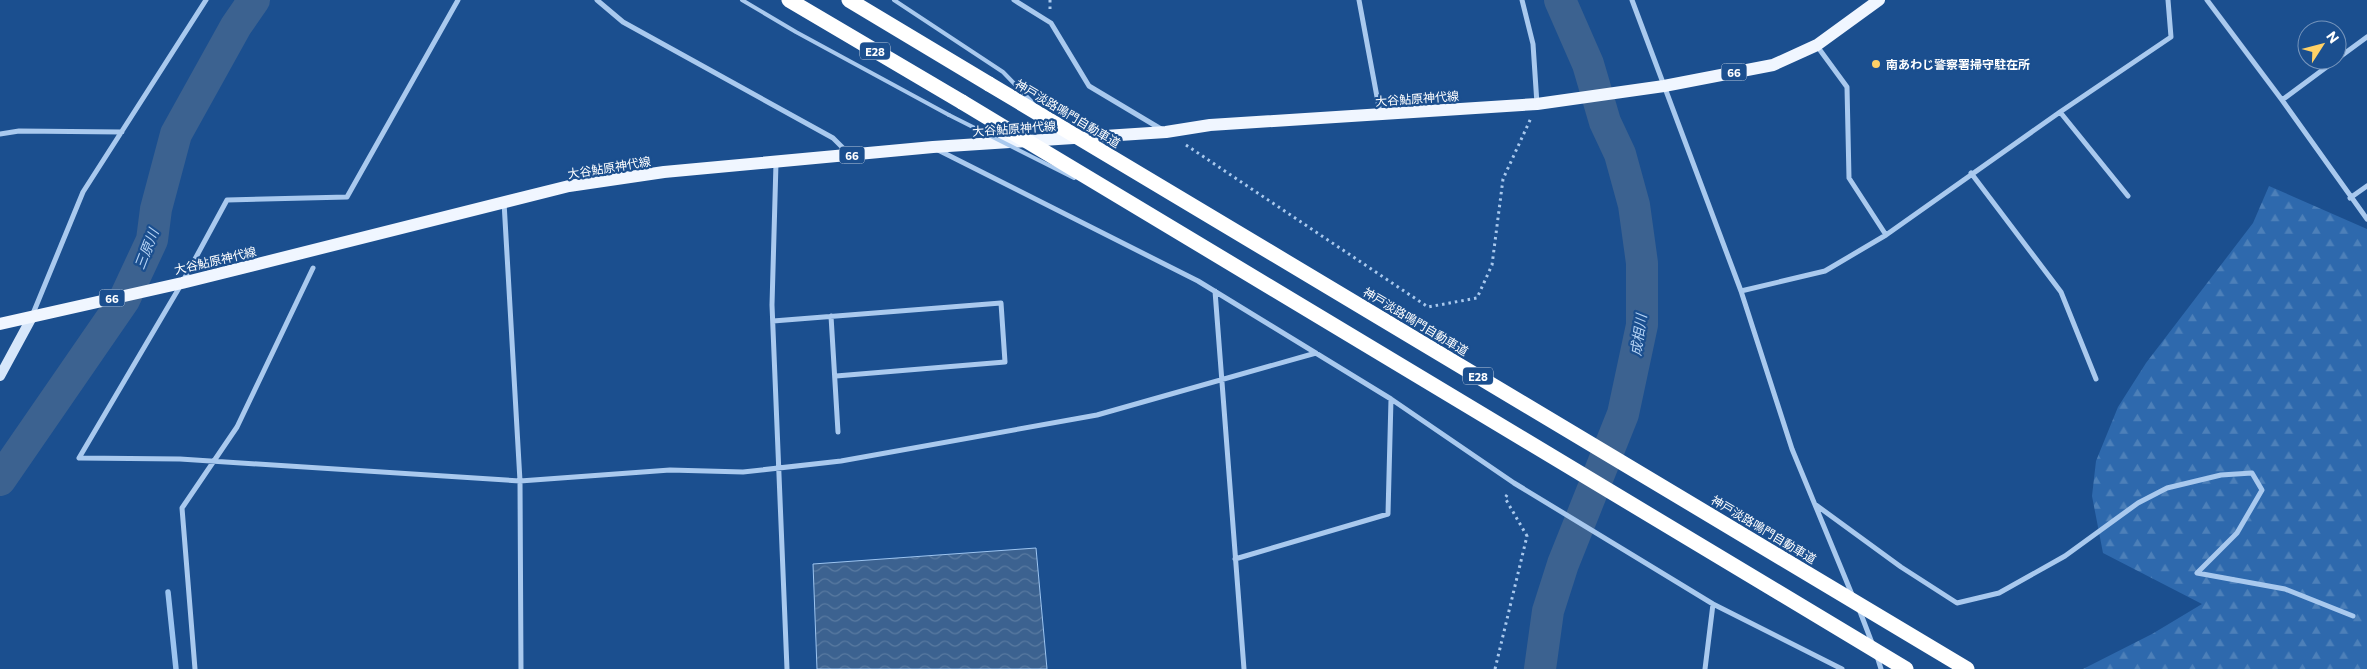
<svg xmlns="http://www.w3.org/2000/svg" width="2367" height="669" font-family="Commissioner,'Noto Sans JP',sans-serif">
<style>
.forest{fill:url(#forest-firs)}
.water{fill:url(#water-waves);stroke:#9cc4f0}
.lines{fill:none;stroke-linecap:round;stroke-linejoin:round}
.stream{stroke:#9cc4f0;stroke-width:5.5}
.river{stroke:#3c6290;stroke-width:32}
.path{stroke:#a9c9ee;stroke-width:3;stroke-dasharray:2.5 4;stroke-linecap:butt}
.lane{stroke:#a9c9ee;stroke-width:4}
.street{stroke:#a9c9ee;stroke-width:5}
.secondary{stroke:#d6e6fa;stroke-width:10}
.primary{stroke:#f0f6ff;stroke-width:12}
.highway{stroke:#fff;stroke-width:15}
.lane-bridge{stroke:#a9c9ee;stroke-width:4}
.highway-bridge{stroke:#fff;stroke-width:15}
.poi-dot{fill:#ffd166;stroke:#1b4f8f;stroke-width:2}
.labels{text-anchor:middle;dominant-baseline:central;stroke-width:4.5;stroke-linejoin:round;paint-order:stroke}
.shield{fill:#1b4f8f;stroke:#bbcadd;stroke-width:1}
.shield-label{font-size:11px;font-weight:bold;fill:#fff}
.poi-label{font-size:12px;font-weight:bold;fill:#fff;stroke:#1b4f8f;text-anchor:start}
.street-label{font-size:12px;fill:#fff;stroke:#1b4f8f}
.water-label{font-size:14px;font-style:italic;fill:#b5d3f5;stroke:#1b4f8f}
</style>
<defs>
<pattern id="forest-firs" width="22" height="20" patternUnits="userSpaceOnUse" patternTransform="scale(1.25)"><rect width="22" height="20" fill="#2e69ad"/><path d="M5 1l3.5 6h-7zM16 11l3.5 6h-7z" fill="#4d80b9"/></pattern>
<pattern id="water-waves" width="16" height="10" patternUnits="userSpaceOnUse" patternTransform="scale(1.25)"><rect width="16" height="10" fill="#3c6290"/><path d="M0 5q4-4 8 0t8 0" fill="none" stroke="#597aa1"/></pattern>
</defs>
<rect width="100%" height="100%" fill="#1b4f8f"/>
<path class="forest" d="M2269,186l98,43v440h-284l69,-35 50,-30 -99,-51 -11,-57 4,-35 22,-54 28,-44 107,-140z"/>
<path class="water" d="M1036,548l11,121h-230l-4,-105z"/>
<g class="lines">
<path class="stream" d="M168,592l8,77"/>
<path class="river" d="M0,480l124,-180 28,-60 4,-31 20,-75 60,-108 18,-26
M1540,669l8,-58 15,-47 60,-150 19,-89v-62l-8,-58 -14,-51 -15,-32 -17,-58 -28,-64"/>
<path class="path" d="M1050,0v9
M1186,145l242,162 49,-9 15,-33 11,-86 28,-61
M1495,669l32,-133 -22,-38 4,-6"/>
<path class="lane" d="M742,0l54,32 153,83
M894,0l109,72 30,31"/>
<path class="street" d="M458,0l-111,197 -120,3 -45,83 -103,175 101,1 340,22 150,-11 73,2 98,-11 256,-46 219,-62
M597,0l26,22 210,116 14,14
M1014,0l37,23 38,63 72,43
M1359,0l21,113
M1522,0l11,44 4,60
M1632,0l109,291 51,158 61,148
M2207,0l75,100 85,119
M1817,46l30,41 2,91 37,57
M2337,59l30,-22
M2282,100l54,-40
M2060,112l111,-75 -3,-37
M0,134l19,-3 103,1
M938,150l260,131 193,118 123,84 199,121 129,65
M776,163l-4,142 15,364
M1971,173l90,119 35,87
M2350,198l17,-12
M504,202l16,279 1,188
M1215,291l29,378
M1741,291l84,-20 61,-36 174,-123 68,84
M32,316l51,-124 123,-192
M831,316l7,116
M773,321l228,-18 4,59 -169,14
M1816,505l85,62 56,36 42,-10 66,-37 73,-53 29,-15 54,-13 31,-2 10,17 -25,43 -40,40 88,16 68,27
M1235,559l153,-45 3,-115
M1859,609l13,34
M1877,656l4,13
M195,669l-13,-161 55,-81 76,-159
M1705,669l8,-65"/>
<path class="secondary" d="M0,376l32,-59"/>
<path class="primary" d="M0,324l182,-41 387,-97 95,-14 269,-25 233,-15 44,-7 327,-21 127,-18 109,-21 44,-20 62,-45"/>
<path class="highway" d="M789,0l173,102
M849,0l140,84"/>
<path class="lane-bridge" d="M949,115l125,63"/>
<path class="highway-bridge" d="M989,84l978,585
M962,102l944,567"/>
</g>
<circle class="poi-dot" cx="1876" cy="64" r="5"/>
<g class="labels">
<g class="shield">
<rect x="860" y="42.5" width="30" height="17" rx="4"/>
<rect x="1721.5" y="63.5" width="25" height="17" rx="4"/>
<rect x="839.5" y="146.5" width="25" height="17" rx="4"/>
<rect x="99.5" y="289.5" width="25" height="17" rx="4"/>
<rect x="1463" y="367.5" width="30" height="17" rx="4"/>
</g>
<g class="shield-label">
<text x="875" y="51">E28</text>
<text x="1734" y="72">66</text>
<text x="852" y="155">66</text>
<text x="112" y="298">66</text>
<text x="1478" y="376">E28</text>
</g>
<g class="poi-label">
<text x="1886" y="64">南あわじ警察署掃守駐在所</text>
</g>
<g class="street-label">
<text transform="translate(1417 98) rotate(-4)">大谷鮎原神代線</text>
<text transform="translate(1068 113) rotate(31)">神戸淡路鳴門自動車道</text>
<text transform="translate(1014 128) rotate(-4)">大谷鮎原神代線</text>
<text transform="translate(609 167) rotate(-9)">大谷鮎原神代線</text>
<text transform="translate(215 260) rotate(-13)">大谷鮎原神代線</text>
<text transform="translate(1416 321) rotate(31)">神戸淡路鳴門自動車道</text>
<text transform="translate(1764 529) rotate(31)">神戸淡路鳴門自動車道</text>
</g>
<g class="water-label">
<text transform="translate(146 249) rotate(-69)">三原川</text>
<text transform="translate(1638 335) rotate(-82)">成相川</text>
</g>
</g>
<g transform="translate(2322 45) rotate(54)"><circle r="24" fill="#1b4f8f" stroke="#7695bc"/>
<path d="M0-4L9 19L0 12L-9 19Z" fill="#ffd166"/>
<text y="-8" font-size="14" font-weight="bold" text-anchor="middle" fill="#ffffff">N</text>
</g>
</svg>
